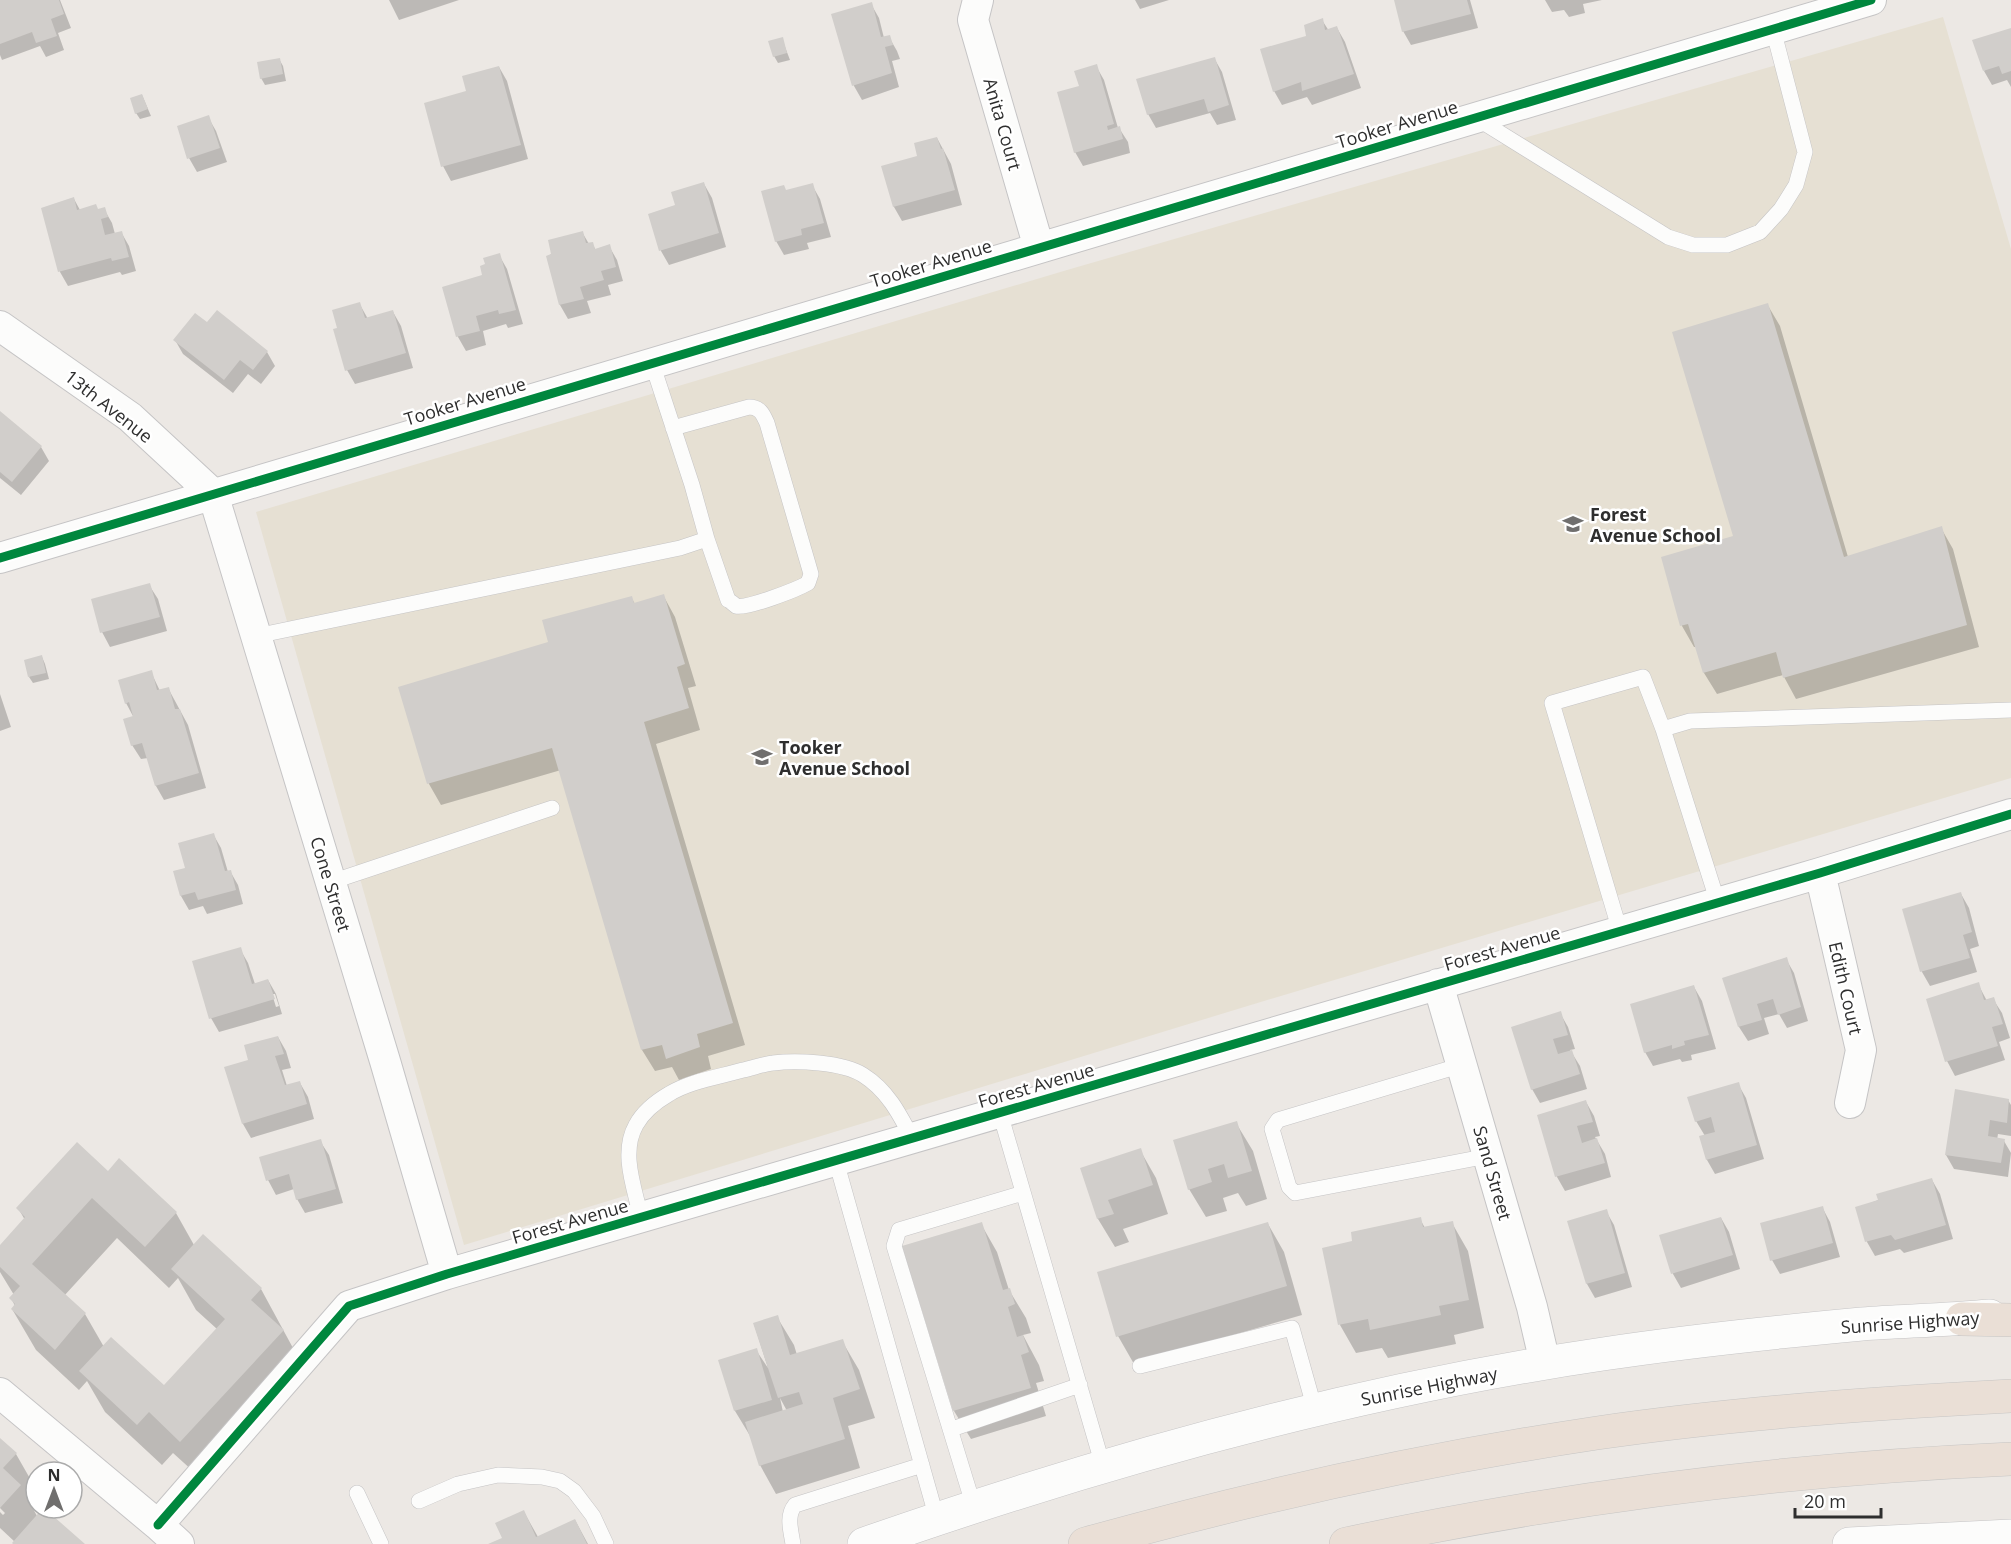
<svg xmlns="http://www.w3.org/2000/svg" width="2011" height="1544" font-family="'Open Sans',sans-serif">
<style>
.education{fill:#e6e0d3}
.shadow{fill:#0003;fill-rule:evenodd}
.building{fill:#d1cecb}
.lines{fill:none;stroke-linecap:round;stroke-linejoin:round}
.service-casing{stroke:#c5c4c5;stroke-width:16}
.minor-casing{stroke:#c5c4c5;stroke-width:32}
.secondary-casing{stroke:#c5c4c5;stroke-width:34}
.motorway-casing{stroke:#c6c5c4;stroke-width:34}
.service{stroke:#fcfcfb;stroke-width:15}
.minor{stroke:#fcfcfb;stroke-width:30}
.secondary{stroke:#fcfcfb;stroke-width:33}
.motorway{stroke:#eadfd6;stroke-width:33}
.cycleway-casing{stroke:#fff;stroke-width:13}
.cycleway{stroke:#00873e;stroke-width:9}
.labels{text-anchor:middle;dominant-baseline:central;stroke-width:5;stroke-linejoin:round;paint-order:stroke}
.street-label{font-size:18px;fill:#2e2e2e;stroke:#fff}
.poi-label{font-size:18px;font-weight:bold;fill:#2e2e2e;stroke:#fff;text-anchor:start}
</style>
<rect width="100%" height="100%" fill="#ece8e4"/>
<path class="education" d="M1943,17l68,232v529l-747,223 -800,244 -208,-733 811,-242z"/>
<path class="shadow" d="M0,0h60l11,28 -13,5 6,17 -18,7 -6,-11 -38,14 -2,-5z
M389,0h70l-60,20z
M1135,0h34l-29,9z
M1395,0h75l8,28 -67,17 -8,-14z
M1545,0h57l-19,4 2,9 -16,4 -5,-7 -12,2z
M871,4l8,14 5,20 5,-1 8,14 3,8 -8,2 7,26 -37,13 -8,-14 -21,-71z
M1322,20l7,11 8,-3 8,14 16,46 -49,17 -5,-8 -25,8 -8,-14 34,-54z
M2011,29v58l-4,-7 -15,5 -8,-14z
M782,39l8,21 -12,3 -4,-7z
M1214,58l8,14 14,48 -19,5 -7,-12 -54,15 -8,-14z
M279,59l4,7 3,15 -21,4 -4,-7z
M1096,66l8,14 14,48h1l9,14 2,11 -47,13 -8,-14 5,-65z
M499,67l8,14 21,78 -77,22 -8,-15 25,-74z
M142,95l9,21 -11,3 -4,-6z
M208,117l8,14 11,31 -30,10 -8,-14z
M937,138l14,26 11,41 -60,16 -8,-14 -11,-40 36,-10z
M704,184l8,14 14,49 -57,18 -8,-14 -11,-36 27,-9z
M812,185l8,14 11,38 -24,6 2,6 -25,6 -8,-14 11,-49z
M74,199l6,11 24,-1 8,14 3,11 6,-2 8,14 7,25 -14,4 -2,-3 -52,14 -8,-14 -17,-63z
M582,232l7,12h3l4,6 13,-4 8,14 6,21 -15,4 3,10 -24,6 4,12 -23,6 -8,-14 -13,-48z
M499,255l8,14 16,55 -15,4 -2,-4 -23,7 3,14 -20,6 -8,-14 -14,-49 40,-12z
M359,303l9,16 25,-7 8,14 12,42 -58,16 -8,-14 -8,-41z
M1767,304l13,22 68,231 93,-29 12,21 26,98 -183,52 -13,-24 -66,19 -13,-21 -8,-26h-2l-12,-21 -19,-68 71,-21z
M207,324l60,28 8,14 -14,18 -13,-10 -15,19 -50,-39 -8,-14z
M0,413l41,34 8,14 -28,34 -21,-17z
M149,585l9,14 9,32 -57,16 -8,-15z
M663,595l12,22 21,69 -8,2 12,42 -44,14 89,301 -37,11 3,13 -32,11 -7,-13 -17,4 -13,-21 -81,-280 -120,35 -12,-21 -29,-96 150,-45 81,-46 4,7z
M42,657l3,7 4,15 -16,4 -4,-6z
M151,672l9,19 8,-3 20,37 18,63 -42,12 -8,-14 -8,-28 -7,1 -9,-14 2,-27 -8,-15z
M0,694l11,33 -11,4z
M213,834l8,14 7,24 2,-1 8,14 5,19 -36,10 -4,-8 -14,4 -8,-14 6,-27z
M1961,894l8,14 10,38 -9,3 7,23 -47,14 -8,-14 -18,-62z
M240,949l8,14 7,21 13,-4 8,14 6,20 -63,18 -8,-14zM272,994h3l4,12 -3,1z
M1786,959l8,14 14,48 -21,7 -8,-14 -15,4 5,16 -21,7 -9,-14 -15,-48z
M1978,984l9,17 6,-2 9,14 8,25 -11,4 6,18 -50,16 -8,-15z
M1694,987l8,14 14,48 -25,6 1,5 -10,2 -2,-3 -27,7 -8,-14z
M1560,1013l8,14 7,22 -5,1 10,16 7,23 -47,14 -8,-14z
M278,1037l8,14 5,17 -9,2 5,16 13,-3 8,14 6,22 -63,19 -8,-14 7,-63z
M1738,1084l8,14 18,61 -49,15 -8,-14 -2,-24 -9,-15z
M2008,1100l3,5v31l-13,-2 -1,6 7,1 7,12 -3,24 -54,-8 -8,-14z
M1586,1102l8,14 6,20 -5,1 10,17 6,23 -46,14 -8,-14 -18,-61z
M1236,1123l17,28 14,48 -21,7 -8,-13 -15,5 4,13 -21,6 -17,-28z
M320,1141l9,14 14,48 -38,10 -8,-14 -3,-10 -18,6 -8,-15z
M1140,1150l16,28 12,36 -45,15 6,13 -14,5 -17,-28 -16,-50z
M119,1160l57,53 18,32 67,44 45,83 -101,110 -32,-29 -11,12 -57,-53 -18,-31 -8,9 -43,-40 -24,-41 3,-3 -4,-8 3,-3 -14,-23v-24l25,-28 -7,-12 90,-35zM117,1238l52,50 9,-10 18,32 21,19 -53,58 -60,-40 -19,-33 -21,-18z
M1932,1180l8,14 13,45 -49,14 -4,-4 -25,7 -8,-14 -10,-34z
M1822,1207l8,15 10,35 -60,17 -8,-14z
M1606,1211l8,14 18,62 -37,11 -8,-14 -18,-62z
M1721,1218l8,14 11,37 -59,19 -8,-14 -12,-38z
M1420,1219l5,9 27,-5 16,28 16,77 -30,7 2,9 -68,14 -6,-10 -26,5 -16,-28 14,-83z
M981,1224l16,28 12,38 17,28 5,15 -8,2 16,30 5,16 -8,2 10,33 -75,23 -17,-28 -50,-164z
M1268,1224l16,28 18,63 -168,49 -16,-28z
M777,1317l17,28 3,10 45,-14 17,29 16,48 -27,8 12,42 -84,26 -16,-29 -8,-26 -17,-28 -15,-50 36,-11 12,18 -14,-44zM780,1398l7,13 -4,1z
M0,1440l16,14 20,35v10l-5,6 6,11 46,28h-69l1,-2 -15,-14v-16l3,3 2,-2 -5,-5z
M524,1512l14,25 37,-17 13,24h-96l11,-5z"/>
<path class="building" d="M0,0h59l5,14 -13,5 6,17 -21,7 -4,-11 -32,12z
M1394,0h73l4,14 -69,18z
M872,2l9,35 9,-2 3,10 -8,2 7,26 -40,13 -21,-72z
M1323,18l2,12 12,-4 17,48 -52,17 -1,-9 -28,10 -13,-43 46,-13 -2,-11z
M2011,28v43l-9,3 -3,-8 -16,5 -11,-31z
M783,37l4,16 -14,4 -5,-16z
M1215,57l14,48 -21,7 -4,-13 -57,16 -11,-36z
M280,58l3,16 -23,5 -3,-17z
M1097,64l17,60 -7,2 1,4 12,-4 3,13 -49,14 -17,-61 22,-6 -5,-15z
M499,66l22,79 -80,22 -17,-64 42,-12 -4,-15z
M142,94l6,15 -13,5 -5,-16z
M209,115l11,33 -33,11 -10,-33z
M937,137l4,12 2,-1 12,42 -62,17 -12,-41 36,-10 -3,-13z
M704,182l15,51 -60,18 -11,-37 27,-9 -4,-13z
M813,183l11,40 -23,6 1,6 -27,7 -14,-51 23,-6 2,5z
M74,197l3,13 19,-6 2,5 7,-2 3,10 -7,2 4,16 17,-4 7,26 -17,4 -1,-3 -53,14 -17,-64z
M583,231l3,12 7,-1 2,7 15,-5 6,23 -15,4 3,9 -24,7 4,12 -25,6 -13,-49 5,-2 -3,-14z
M500,253l16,57 -17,4 -1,-4 -22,6 4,15 -24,6 -14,-50 40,-12 -2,-9 5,-2 -2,-6z
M360,302l5,16 28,-8 13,43 -61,18 -12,-42 4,-1 -5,-18z
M1768,303l76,254 98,-31 25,99 -184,53 -7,-26 -73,21 -15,-49 -8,2 -19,-69 72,-21 -61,-204z
M217,310l51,41 -15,19 -13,-10 -16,20 -51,-40 22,-27 12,9z
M0,411l42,35 -30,36 -12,-10z
M150,583l10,34 -60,16 -9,-34z
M664,594l21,70 -8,3 12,41 -45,14 89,301 -36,11 3,13 -34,12 -4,-14 -21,5 -89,-302 -125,36 -29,-97 150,-45 -6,-22 90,-24 2,7z
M42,655l4,18 -18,4 -4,-17z
M152,670l5,20 12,-3 6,22h5l19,64 -44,13 -13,-43 -11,3 -8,-27 10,-3 -4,-14 -4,2 -7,-24z
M214,833l11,38 6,-1 5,20 -38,10 -3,-8 -15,4 -7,-25 12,-3 -7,-25z
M1961,892l11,40 -9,3 7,23 -50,14 -18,-63z
M241,947l11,37 16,-5 7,20 -66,20 -17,-58z
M1787,957l14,50 -23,8 -5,-16 -16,5 5,16 -24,7 -16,-49z
M1979,982l5,18 10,-3 9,27 -11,3 6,19 -53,16 -19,-63z
M1694,985l15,50 -25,6 1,4 -13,4v-4l-28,8 -14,-49z
M1561,1011l7,24 -15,4 5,15 14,-4 8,24 -49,16 -20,-63z
M278,1036l6,18 -9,2 10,29 15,-4 7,23 -65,20 -18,-57 24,-7 -4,-15z
M1739,1082l18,63 -51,15 -7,-24 16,-4 -4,-15 -16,5 -8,-25z
M1955,1089l54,10 -2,24 -17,-3 -2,16 17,3 -4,24 -56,-8z
M1586,1100l7,22 -16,4 5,17 15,-5 8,25 -50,14 -18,-62z
M1237,1121l15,50 -24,7 -4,-14 -16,5 4,13 -24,8 -15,-50z
M321,1139l15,50 -40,11 -7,-26 -23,7 -7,-24z
M77,1142l31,29 11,-13 58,54 -32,35 -53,-49 -60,66 54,49 -31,37 -44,-41 4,-5 -6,-6 11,-12 -20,-19v-22l25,-28 -9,-9z
M1141,1148l12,37 -45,15 6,14 -17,5 -17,-51z
M1932,1178l14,47 -51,15 -4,-5 -26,7 -10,-35 23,-7 -2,-6z
M1823,1206l10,37 -63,18 -10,-38z
M1607,1209l18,64 -39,11 -19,-63z
M1421,1217l2,10 30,-6 16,79 -30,6 2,9 -71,15 -2,-11 -30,6 -16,-77 30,-7 -1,-9z
M1721,1217l12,38 -62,19 -12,-39z
M982,1222l21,68 7,-2 5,16 -7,3 9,30 6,-2 6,17 -8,3 10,33 -78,23 -51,-165z
M1268,1222l19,64 -171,51 -19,-65z
M203,1234l59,54 -11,12 33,30 -104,112 -31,-30 -12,13 -58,-54 32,-34 53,48 61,-66 -54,-50z
M778,1315l12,40 53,-16 17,50 -27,9 12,41 -86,27 -14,-44 58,-18 -4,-12 -21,6 -25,-75z
M757,1348l15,52 -38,11 -16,-51z
M0,1438l17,15 -14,15 18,17 -21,23z
M43,1508h1l41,36h-72l-1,-1z
M524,1510l12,27 39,-18 12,25h-99l14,-6 -7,-15z"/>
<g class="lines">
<g class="service-casing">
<path id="service" d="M1476,118l192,119 25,8h34l33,-13 21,-23 15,-24 9,-33 -32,-123
M673,428l76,-21c11,0 14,7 18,16l42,144 2,7 -3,9c-10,6 -61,26 -72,23 -1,-1 -7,-6 -8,-6l-21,-61
M256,636l424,-88 27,-9 -15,-54 -40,-122
M331,882l221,-74
M1718,903l-55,-174 27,-8 321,-11
M1620,931l-68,-228 91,-26 20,52
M1462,1065l-184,55 -6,9 17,58 6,6 193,-37
M1000,1113l103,353
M836,1161l101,358
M641,1218c-6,-29 -21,-65 -5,-93 7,-13 21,-24 33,-31 21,-13 50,-17 74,-24 10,-2 20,-6 30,-7 23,-3 70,-1 90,12 24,15 36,38 49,63
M1140,1366l152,-38 23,82
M952,1429l128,-44
M357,1493l24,51
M419,1501l39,-17 40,-9 44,2 18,4 14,10 19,25 13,28
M974,1507l-80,-261 5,-16 124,-37
M793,1544c-2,-13 -7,-28 2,-39l127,-40"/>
</g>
<g class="minor-casing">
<path id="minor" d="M978,0l-5,20 66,228
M0,326l130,91 83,77 172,567 62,213
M0,558l1871,-558
M1820,873l41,177 -11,53
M1438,984l94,323 13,56
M0,1393l158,132 21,19
M158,1525l191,-219 98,-32 1373,-401 191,-59"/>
</g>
<g class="secondary-casing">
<path id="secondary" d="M864,1544c240,-84 487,-153 739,-190 86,-13 173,-22 259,-30 43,-3 85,-4 128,-8
M1849,1544l162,-8"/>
</g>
<g class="motorway-casing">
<path id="motorway" d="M1962,1319l49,1
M1085,1544c168,-47 339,-85 512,-111 137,-20 275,-30 414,-37
M1346,1544c218,-47 441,-75 665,-85"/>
</g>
<use href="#service" class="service"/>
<use href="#minor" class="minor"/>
<use href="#secondary" class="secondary"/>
<use href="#motorway" class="motorway"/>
<g class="cycleway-casing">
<path id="cycleway" d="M0,558l1871,-558
M158,1525l191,-219 98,-32 1373,-401 191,-59"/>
</g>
<use href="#cycleway" class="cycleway"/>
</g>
<defs>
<g id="school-bare" transform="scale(1.62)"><path d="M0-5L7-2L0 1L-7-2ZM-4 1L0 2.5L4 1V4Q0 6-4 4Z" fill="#706f6e" stroke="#fff" stroke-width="2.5" paint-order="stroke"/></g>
</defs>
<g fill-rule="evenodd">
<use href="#school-bare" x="1573" y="524"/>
<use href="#school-bare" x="762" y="757"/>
</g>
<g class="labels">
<g class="street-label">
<text transform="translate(1003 124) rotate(74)">Anita Court</text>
<text transform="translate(1397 124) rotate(-17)">Tooker Avenue</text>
<text transform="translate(931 263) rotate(-17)">Tooker Avenue</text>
<text transform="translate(465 401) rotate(-17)">Tooker Avenue</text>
<text transform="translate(109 406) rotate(38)">13th Avenue</text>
<text transform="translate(331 884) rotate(73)">Cone Street</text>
<text transform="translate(1502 948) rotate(-16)">Forest Avenue</text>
<text transform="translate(1846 988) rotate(77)">Edith Court</text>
<text transform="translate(1036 1085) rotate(-16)">Forest Avenue</text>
<text transform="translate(1493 1173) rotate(74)">Sand Street</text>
<text transform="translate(570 1221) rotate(-16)">Forest Avenue</text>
<text transform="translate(1910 1322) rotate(-4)">Sunrise Highway</text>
<text transform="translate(1429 1386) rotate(-11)">Sunrise Highway</text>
</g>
<g class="poi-label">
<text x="1590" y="514">Forest<tspan x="1590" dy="21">Avenue School</tspan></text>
<text x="779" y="747">Tooker<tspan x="779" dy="21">Avenue School</tspan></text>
</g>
</g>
<g transform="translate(54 1490)"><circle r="28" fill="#ffffff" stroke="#ababab" stroke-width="1.5"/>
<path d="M0-4.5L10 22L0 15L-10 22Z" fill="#706f6e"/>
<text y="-9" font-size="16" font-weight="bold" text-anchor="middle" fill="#2e2e2e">N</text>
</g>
<path d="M1795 1508v9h86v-9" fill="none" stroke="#2e2e2e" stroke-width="3"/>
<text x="1804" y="1508" font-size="18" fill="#2e2e2e" stroke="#ffffff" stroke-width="4.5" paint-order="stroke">20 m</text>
</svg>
